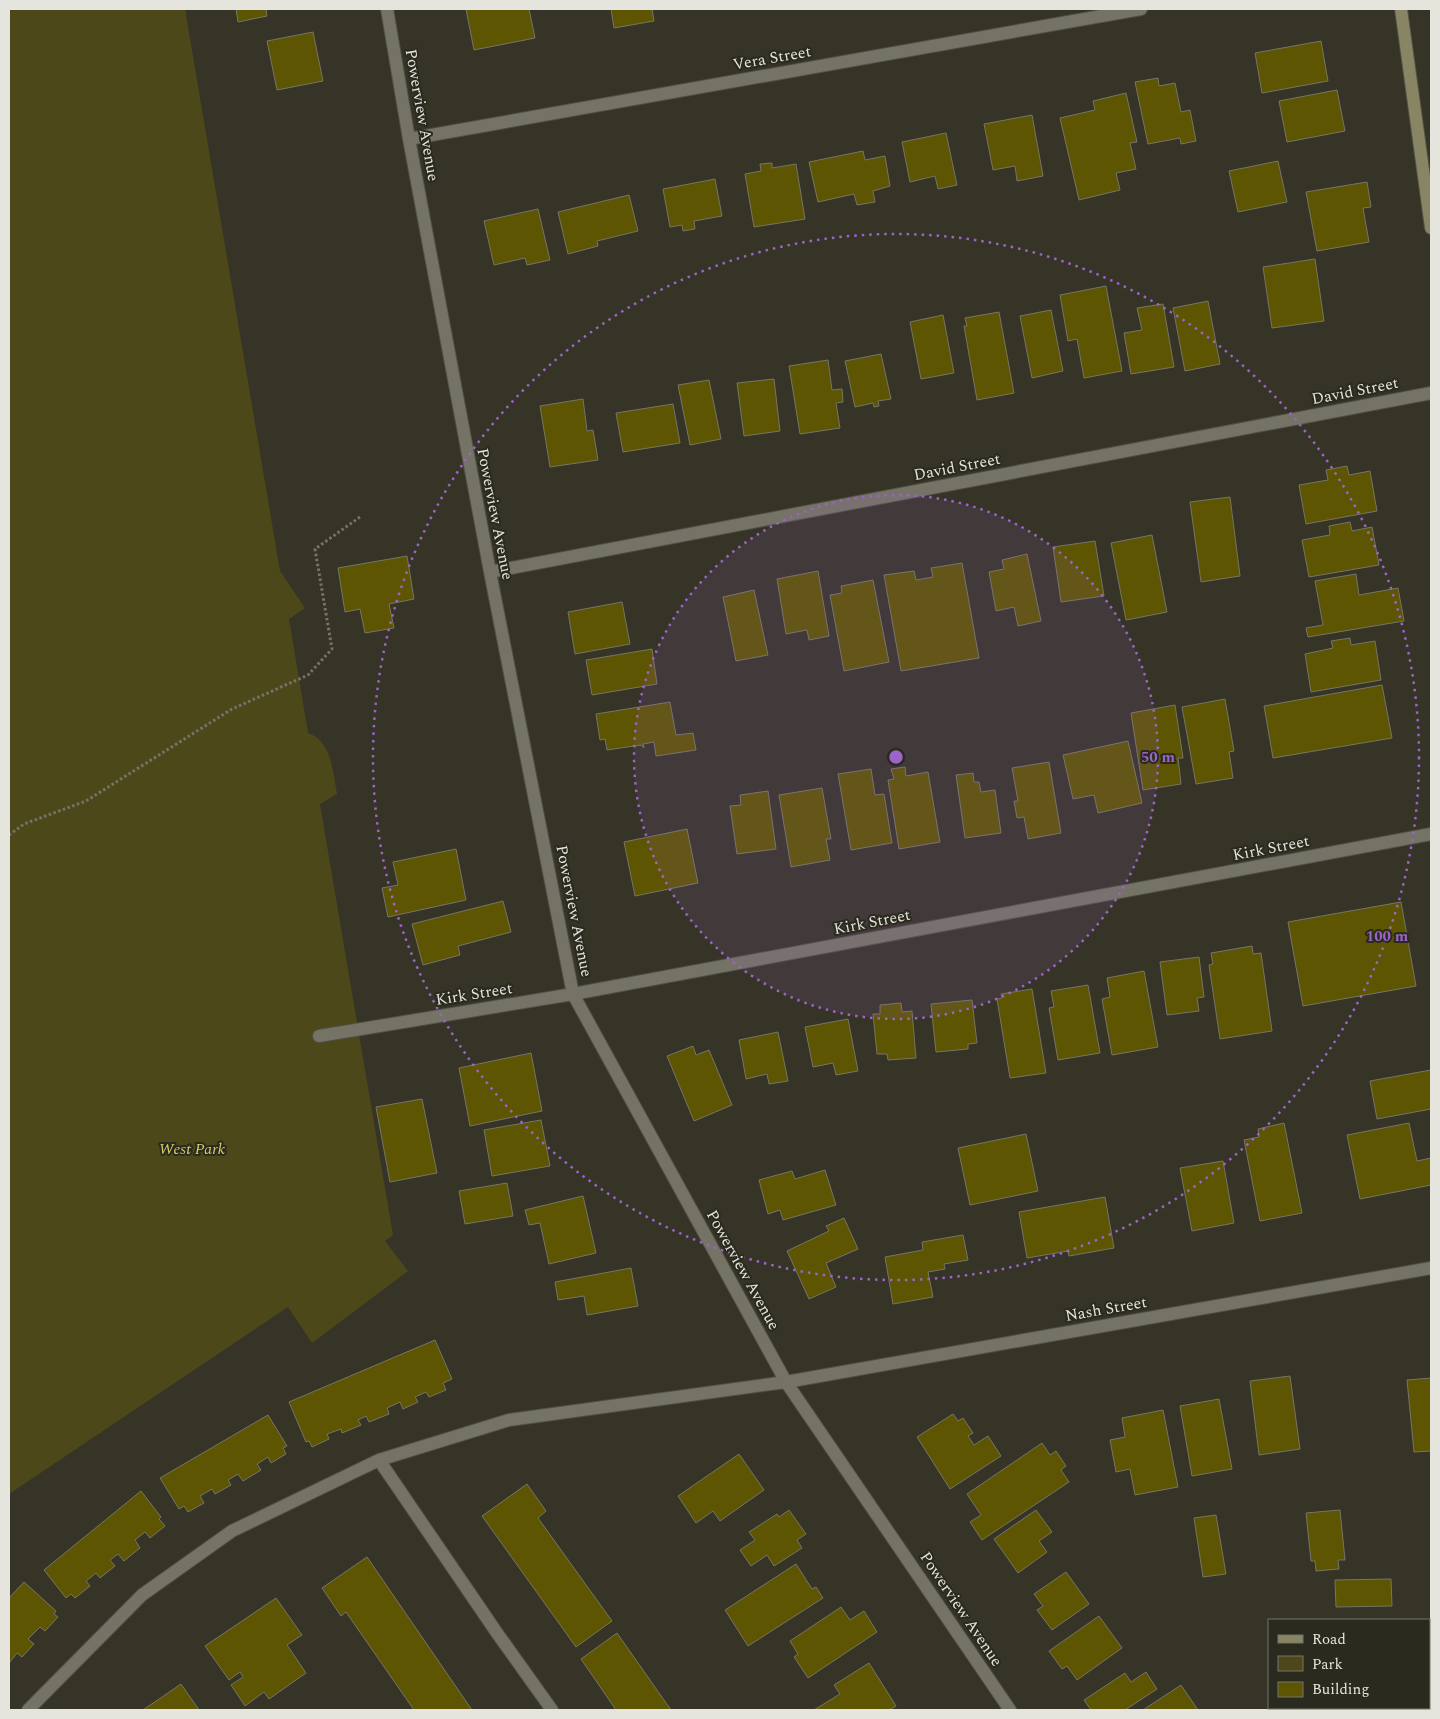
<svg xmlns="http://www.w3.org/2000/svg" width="1440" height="1719" font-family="Spectral,serif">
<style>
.green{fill:#4d481a}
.building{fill:#5d5502;stroke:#767567}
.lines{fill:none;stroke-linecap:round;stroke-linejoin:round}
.service-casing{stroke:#515045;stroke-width:14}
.minor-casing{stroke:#515045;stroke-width:14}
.secondary-casing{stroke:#515045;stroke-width:14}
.path{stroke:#757468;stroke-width:3;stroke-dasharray:2.5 2.5;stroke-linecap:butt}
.service{stroke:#747365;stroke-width:12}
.minor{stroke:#747365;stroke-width:12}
.secondary{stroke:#888564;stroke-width:12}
.ring{fill:none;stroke:#9b64c8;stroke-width:2.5;stroke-dasharray:2.5 5}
.labels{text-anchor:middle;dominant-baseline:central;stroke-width:4;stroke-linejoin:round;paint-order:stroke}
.street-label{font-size:16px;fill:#e6e5dd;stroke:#2b2a1e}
.park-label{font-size:16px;font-style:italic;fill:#d6cc68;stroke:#2b2a1e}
.centre{fill:#9b64c8;stroke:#2b2a1e;stroke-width:2.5}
.ring-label{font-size:15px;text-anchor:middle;font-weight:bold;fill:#9b64c8;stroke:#2b2a1e;stroke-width:4;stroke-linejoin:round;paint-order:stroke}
</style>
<rect width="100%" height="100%" fill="#353427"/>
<path class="green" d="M9,9h176l95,562 25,37 -16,11 19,114c24,8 25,40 29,61l-17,10 73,431 -8,6 23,30 -96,72 -24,-36 -279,187z"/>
<path class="building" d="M236,9h34l-4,1 1,6 -29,6z
M466,9h63l6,29 -61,12z
M611,9h41l2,12 -40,7z
M313,32l10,49 -46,9 -10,-49z
M1321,41l7,40 -66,12 -7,-40z
M1158,78l1,8 16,-3 6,29 9,-2 6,31 -15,3 -1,-6 -32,6 -13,-62z
M1337,90l8,41 -58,11 -8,-41z
M1126,93l11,49 -7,1 6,26 -20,4 4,17 -41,10 -19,-82 35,-8 -2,-9z
M1032,115l11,61 -26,5 -2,-15 -22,4 -9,-46z
M946,133l11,52 -19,4 -3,-13 -25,6 -8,-40z
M863,151l2,9 20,-4 5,30 -17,5 2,11 -18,3 -3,-11 -36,8 -9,-40z
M1278,161l9,41 -49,10 -9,-41z
M772,163v5l24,-4 9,55 -51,8 -9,-53 16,-3 -1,-7z
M715,179l7,37 -28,5 1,8 -12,2 -1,-6 -12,2 -7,-38z
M1367,182l4,25 -8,1 6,34 -52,9 -11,-59z
M629,195l9,36 -41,10 1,5 -30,8 -10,-42z
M538,209l12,51 -23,5 -2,-7 -31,7 -10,-44z
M1315,259l9,62 -52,7 -9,-61z
M1106,286l16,85 -38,7 -7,-39 -9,2 -8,-46z
M1208,301l12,63 -35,7 -12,-63z
M1163,304l11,63 -43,7 -7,-41 18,-3 -5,-22z
M1051,310l12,61 -31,7 -12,-62z
M999,312l15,81 -37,7 -13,-74h3l-2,-8z
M943,315l11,58 -33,6 -11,-57z
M881,354l10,45 -13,2 1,5 -5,1 -1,-4 -18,4 -10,-46z
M828,360l4,30 10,-1 1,13 -7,1 4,25 -40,6 -11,-68z
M774,379l6,52 -36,5 -7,-53z
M709,380l12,59 -31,6 -12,-60z
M583,399l4,32 6,-1 5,30 -48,7 -10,-61z
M673,404l7,39 -57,9 -7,-39z
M1347,466l2,9 21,-4 7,40 -71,13 -7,-39 29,-5 -2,-10z
M1230,497l10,79 -39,6 -11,-80z
M1350,522l2,9 20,-4 7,38 -70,12 -7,-37 28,-5 -1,-9z
M1152,535l15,77 -41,8 -15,-77z
M1095,541l9,55 -43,6 -8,-55z
M1027,554l14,67 -23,5 -4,-19 -18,4 -7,-39 15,-3 -2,-9z
M407,556l7,43 -25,5 5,24 -29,5 -5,-24 -15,3 -7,-44z
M962,563l17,95 -78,13 -17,-96 30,-4 2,9 17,-3 -2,-9z
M818,571l11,65 -20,4 -2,-10 -21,4 -9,-55z
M1356,574l3,21 39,-7 6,33 -96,16 -2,-9 17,-3 -8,-44z
M873,580l16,82 -45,9 -14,-76 12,-2 -1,-7z
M754,590l14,65 -32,6 -13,-64z
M622,602l8,42 -55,10 -7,-42z
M1350,638l1,7 24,-4 6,39 -70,12 -6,-38 28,-6 -2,-7z
M652,649l5,35 -65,11 -6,-35z
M1382,685l10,53 -119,20 -9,-52z
M1225,699l9,52 -5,1 4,26 -37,6 -14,-77z
M670,702l6,33 17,-2 3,17 -40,6 -2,-14 -11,2 1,4 -3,-3 -34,5 -2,-11 -5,1 -4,-26z
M1175,705l8,53h-5l3,26 -38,6 -12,-77z
M1128,741l14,62 -44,10 -4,-18 -21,4 -10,-44z
M1049,762l12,71 -33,6 -4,-22 -7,1 -3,-17h4l-6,-33z
M905,767l1,9 22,-4 12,70 -41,7 -11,-69 6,-1 -3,-10z
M871,769l4,26 9,-1 8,49 -41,7 -13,-76z
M973,773l1,9h5l2,10 14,-2 6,43 -36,5 -9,-63z
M822,788l9,51h-5l4,21 -39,7 -12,-72z
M768,791l8,58 -39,5 -7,-48 11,-1 -1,-10z
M687,829l11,54 -63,13 -11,-54z
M456,849l10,51 -78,17 -6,-29 16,-3 -5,-23z
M503,901l8,31 -53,14 2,9 -37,10 -11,-41z
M1401,902l15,84 -113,20 -15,-84z
M1252,946l1,8 8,-1 11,78 -52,8 -11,-74 4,-1 -2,-11z
M1199,957l5,40 -7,1 2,13 -32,4 -7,-53z
M1144,971l14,76 -46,8 -10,-56 8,-2 -3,-19z
M1088,985l12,68 -42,7 -9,-52 5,-1 -3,-16z
M1032,989l14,84 -36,5 -13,-79 5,-1 -1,-4z
M972,1000l5,43 -9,1v5l-32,3 -5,-48z
M901,1003l1,9 10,-1 4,47 -28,2 -1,-6h-10l-4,-40h7v-9z
M848,1019l10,52 -22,4 -3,-12 -20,4 -8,-40z
M778,1032l10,49 -19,3 -2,-10 -21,5 -7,-39z
M693,1046l3,9 13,-5 23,55 -38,16 -27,-65z
M531,1053l11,58 -72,15 -11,-58z
M1431,1070v39l-54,10 -7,-38z
M422,1099l15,74 -47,9 -14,-75z
M541,1120l9,46 -58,10 -8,-46z
M1284,1123l18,90 -42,8 -16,-81 15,-3 -1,-8z
M1409,1123l8,38 14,-3v27l-71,14 -13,-64z
M1026,1134l12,57 -68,14 -12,-57z
M1223,1161l11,62 -42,8 -12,-63z
M825,1170l11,35 -53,15 -3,-10 -12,4 -9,-34 33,-9 3,8z
M507,1183l6,33 -48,8 -6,-33z
M583,1196l13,57 -47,11 -9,-41 -11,2 -4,-15z
M1105,1197l9,51 -45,8 -1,-5 -41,7 -8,-46z
M844,1218l14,31 -32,14 10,24 -27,12 -22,-48 42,-20 -3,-5z
M963,1235l5,25 -24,4 1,5 -17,3 5,25 -40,7 -8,-47 38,-7 -1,-8z
M631,1268l7,38 -51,9 -3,-19 -26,4 -3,-18z
M435,1340l17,39 -9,4 3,7 -17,7 -3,-5 -11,5 3,5 -15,7 -3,-7 -13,6 2,6 -20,8 -3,-6 -8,4 3,5 -19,8 -1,-4 -14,5 2,5 -17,8 -3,-6 -3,1 -17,-40z
M1290,1376l10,73 -41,6 -9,-74z
M1431,1378v73l-17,1 -7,-72z
M1219,1399l13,70 -40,7 -12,-70z
M1163,1410l15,77 -43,8 -5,-26 -14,3 -6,-32 15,-3 -3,-19z
M953,1414l5,7 5,-3 10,15 -5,3 6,9 14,-9 13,20 -51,33 -33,-52z
M268,1415l19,31 -4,2 3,6 -15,9 -3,-6 -11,7 4,6 -18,11 -5,-7 -10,6 3,5 -16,9 -3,-5 -12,7 4,7 -16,9 -4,-6 -5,3 -19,-31z
M1042,1443l8,12 6,-4 10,15 -5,4 8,12 -87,58 -12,-18 11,-7 -14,-21z
M739,1454l25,36 -44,31 -7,-10 -17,12 -18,-27z
M527,1484l19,27 -8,7 74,103 -36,26 -94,-131z
M141,1491l20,26 -2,2 6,7 -15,12 -5,-6 -10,8 5,8 -16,13 -6,-7 -8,6 5,6 -15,12 -4,-5 -10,8 4,5 -15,12 -4,-4 -5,4 -22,-28z
M789,1510l17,24 -9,6 5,8 -28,18 -7,-11 -16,11 -11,-16 15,-10 -6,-8 28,-18 2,3z
M1036,1510l16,22 -13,9 8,11 -29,21 -24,-34z
M1340,1510l5,50h-7l1,9 -23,2 -1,-10h-4l-5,-48z
M1216,1515l10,59 -23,3 -9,-59z
M367,1557l105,153h-58l-68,-98 -5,4 -19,-28z
M796,1564l16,25 4,-2 7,11 -75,48 -23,-36z
M1066,1572l23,32 -37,26 -15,-20 6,-4 -9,-12z
M1391,1579l1,27 -56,1 -1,-27z
M24,1582l32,29 -2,3 4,3 -13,14 -5,-4 -12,12 6,5 -12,13 -5,-4 -8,10v-65z
M276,1598l26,37 -15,10 19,28 -37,26 -5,-7 -19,14 -14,-21 12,-8 -3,-5 -11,8 -24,-34z
M841,1607l9,13 14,-9 13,21 -69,46 -14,-21 4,-3 -8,-13z
M1099,1616l23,32 -45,32 -10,-14 -5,3 -13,-18z
M617,1633l54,77h-55l-35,-51z
M869,1663l27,43 -7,4h-75l26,-16 -6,-9z
M1146,1672l11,17 -32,21h-34l-7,-10 41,-27 6,9z
M181,1684l18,26h-56z
M1181,1685l17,25h-55z
M1344,1708h62v2h-62z"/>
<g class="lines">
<g class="service-casing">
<path id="service" d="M379,1460l118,173 55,77
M28,1710l114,-115 90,-64 147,-71 130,-40 277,-38"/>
</g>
<g class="minor-casing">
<path id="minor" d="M387,9l22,130 81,433 83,422 213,388 224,328
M409,139l732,-130
M490,572l941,-179
M319,1036l254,-42 858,-160
M786,1382l645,-114"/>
</g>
<g class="secondary-casing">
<path id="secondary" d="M1401,9l30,219"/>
</g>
<path class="path" d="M9,835l15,-11 62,-23 146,-92 76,-34 24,-26 -17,-100 45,-32"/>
<use href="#service" class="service"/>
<use href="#minor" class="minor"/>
<use href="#secondary" class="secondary"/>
</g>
<circle cx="896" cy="757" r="262" fill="#9b64c8" fill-opacity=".12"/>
<g class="ring">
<circle cx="896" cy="757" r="262"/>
<circle cx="896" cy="757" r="523"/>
</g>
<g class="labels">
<g class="street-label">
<text transform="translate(772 58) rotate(-10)">Vera Street</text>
<text transform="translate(422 115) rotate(80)">Powerview Avenue</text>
<text transform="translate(1355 391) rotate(-11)">David Street</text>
<text transform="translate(957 467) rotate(-11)">David Street</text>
<text transform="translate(495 514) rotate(79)">Powerview Avenue</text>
<text transform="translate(1271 848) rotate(-11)">Kirk Street</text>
<text transform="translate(574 911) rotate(79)">Powerview Avenue</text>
<text transform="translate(872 922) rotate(-11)">Kirk Street</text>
<text transform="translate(474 994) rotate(-9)">Kirk Street</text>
<text transform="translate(743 1270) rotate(61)">Powerview Avenue</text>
<text transform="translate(1106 1309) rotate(-10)">Nash Street</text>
<text transform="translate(961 1609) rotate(56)">Powerview Avenue</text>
</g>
<g class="park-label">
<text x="192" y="1149">West Park</text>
</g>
</g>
<circle cx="896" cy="757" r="8" class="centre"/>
<g class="ring-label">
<text x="1158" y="762">50 m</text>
<text x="1387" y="941">100 m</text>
</g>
<rect width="1440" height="1719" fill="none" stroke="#e6e5dd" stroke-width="20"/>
<rect x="1268" y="1619" width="162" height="90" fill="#2b2a1e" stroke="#76756a"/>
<rect x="1278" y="1635" width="25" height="8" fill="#888564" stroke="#76756a"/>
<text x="1312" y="1644" font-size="15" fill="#e6e5dd">Road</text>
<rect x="1278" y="1656" width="25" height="15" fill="#4d481a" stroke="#76756a"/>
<text x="1312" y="1669" font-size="15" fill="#e6e5dd">Park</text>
<rect x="1278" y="1682" width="25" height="15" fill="#5d5502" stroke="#76756a"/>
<text x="1312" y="1694" font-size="15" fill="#e6e5dd">Building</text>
</svg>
